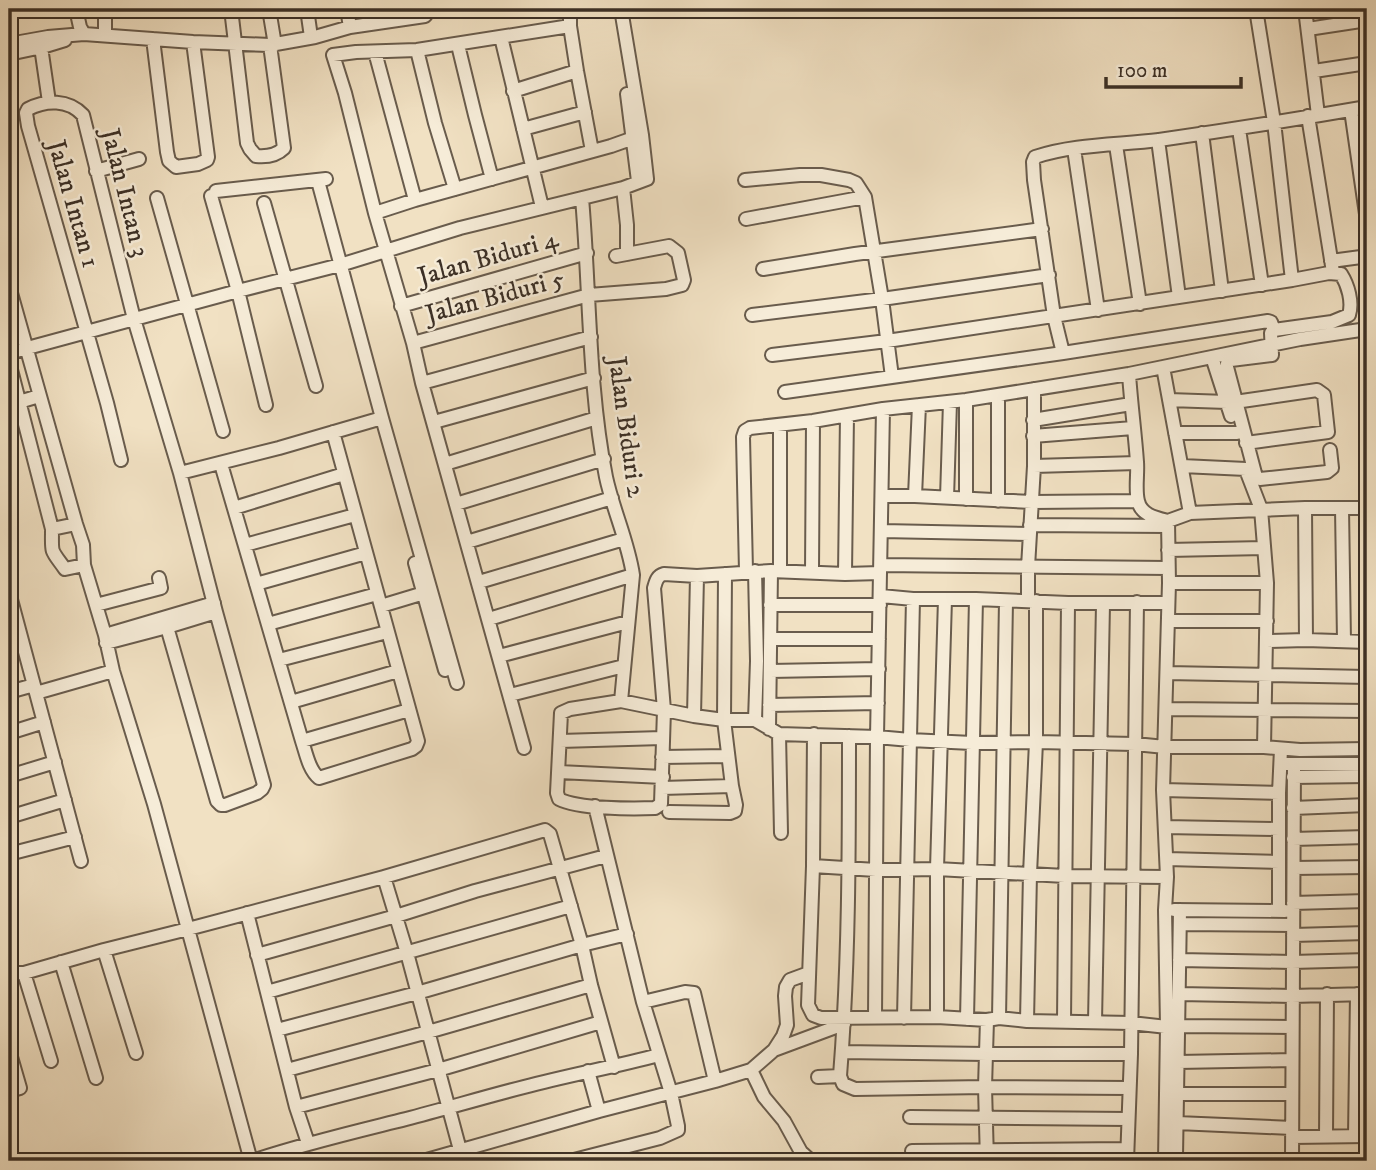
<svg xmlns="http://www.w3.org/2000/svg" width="1376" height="1170" font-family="'IM FELL DW Pica',serif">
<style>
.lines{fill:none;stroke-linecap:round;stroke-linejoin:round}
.minor-casing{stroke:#695c4d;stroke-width:16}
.minor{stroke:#f6ecd8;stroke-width:12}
.labels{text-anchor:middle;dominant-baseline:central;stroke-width:5;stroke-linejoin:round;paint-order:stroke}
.street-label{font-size:26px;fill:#3c3026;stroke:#f6ecd8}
</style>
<rect width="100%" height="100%" fill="#f1e1c3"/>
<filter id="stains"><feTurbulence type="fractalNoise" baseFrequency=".00286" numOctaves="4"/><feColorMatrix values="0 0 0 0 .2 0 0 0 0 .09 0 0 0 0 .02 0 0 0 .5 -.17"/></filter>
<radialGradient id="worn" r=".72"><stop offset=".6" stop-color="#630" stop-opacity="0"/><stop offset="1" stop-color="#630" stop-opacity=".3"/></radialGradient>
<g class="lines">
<g class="minor-casing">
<path id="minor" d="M76,9l4,18 4,7
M105,9v25
M231,9l16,134 3,6 6,7c10,1 21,-1 28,-8l-14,-103
M269,9l6,36
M307,9l4,28
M347,9l3,18
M570,9v17l7,45 15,80
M1256,9l18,113 18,158 37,-7 12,1c7,11 12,28 8,41l-17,7 -58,8 -3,3 1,22 -41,5 -4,3v4l29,110 4,2 67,-7 5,-4 -2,-18
M1305,9l13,106
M1308,29l59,-9
M501,37l41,170
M153,39l14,113 2,9 7,6 22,-3 9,-4 1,-3 -15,-115
M40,40l9,62
M9,44l39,-7 36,-3 109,8 77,3 45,-8 35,-10 75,-11 3,-4v-3
M458,45l17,70 17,64
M417,50l18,73 20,66
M375,52l40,148
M9,54l33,-7 23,-7
M1314,71l53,-8
M513,91l64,-20
M627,94l11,87
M1351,110l16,111
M1308,116l25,156
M523,129l62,-17
M1239,129l23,156
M1202,133l20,158
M1158,140l21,157
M1116,145l24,159
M1074,149l24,161
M96,171l43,-12
M745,180l55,-5h21l28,5 7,3 9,14
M318,181l64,237 75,265
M623,188l4,37v29
M216,191l110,-12
M211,196l27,95 28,114
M157,198l66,233
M582,198c8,92 6,188 24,279 7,33 22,64 27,98l-12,126
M264,203l52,183
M375,213l40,-13 196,-54 31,-11
M746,219l119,-22 17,102 10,78
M1331,261l30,-4 6,-3
M763,269l92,-15 187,-25
M9,286l67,238 7,21 1,20 21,70 8,36 41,133 97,357
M401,306l186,-53
M752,315l130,-16 167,-24
M413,343l176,-48 77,-6 16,-4 2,-5 -6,-27 -9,-7 -53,10
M9,353l229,-62 102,-26 120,-37 163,-40 24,-9 -5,-44 -21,-126
M1063,353l-9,-37 -20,-136 -1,-18 2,-5c39,-13 83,-12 124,-17 69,-10 139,-21 208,-33
M772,355l115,-14 405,-61
M1212,357l19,59
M9,362l43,167 24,-5
M1163,367l27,146
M1129,374c2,30 6,59 8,88 1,12 -2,28 1,39 3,14 18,17 30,20l1,62 -6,207 4,87 -2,33 2,117 -2,134
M422,383l169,-46
M785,392l278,-39 205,-32 3,1 3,8
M998,395v106
M966,400v99
M1169,400l58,2
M1235,402l82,-12 7,5 4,37 -82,11
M9,412c6,-2 5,-7 10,-10l20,-6
M1033,420l98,-16
M434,422l160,-44
M780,425v146
M1175,433h62
M1033,436l100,-8
M121,460l-14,-57 -79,-277 -2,-13 2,-4c18,-9 40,-10 55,6l51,204 46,154 36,139 48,173 -2,4 -5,4 -32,12h-4l-4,-4 -50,-174
M221,464l81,277c4,12 7,29 17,37l93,-29 4,-3 2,-5 -85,-309
M445,464l152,-46
M1034,466l103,-3
M1182,466l64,3
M1246,470l15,39 6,74 -3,164
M180,473l99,-25 103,-30
M882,496h33l117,6 106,-1
M915,496l4,-91
M947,498l3,-96
M456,504l148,-45
M234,508l110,-34
M1305,508l1,132
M1342,508l2,133
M1168,521l22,-8 115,-5h62
M1030,525l137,1
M52,529c0,26 -2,19 13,40l19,-4
M882,531l148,3
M467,542l145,-44
M245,545l110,-30
M1168,550l96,-2
M415,563l30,107
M881,565l287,3
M746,571l-3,-134 2,-6 5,-3 63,-7 70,-12 83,-9 163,-26 171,-35 67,-10
M812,572l1,-151
M880,573l-35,1 -74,-3 -74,5 -33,-2c-7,2 -8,7 -10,14l10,122 -3,94 -6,4c-22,1 -77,1 -96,-9l-2,-6 4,-80 9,-4 51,-8 73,15 30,4h31l24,14 98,3 33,3 62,3 64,-1 99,2 30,3h99l36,3 67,-1
M845,574l2,-159
M479,582l145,-43
M1169,583h98
M256,584l110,-31
M9,592l72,269
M881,596l32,3h63l92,4h100
M1028,600v-33l6,-101v-77
M96,605l65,-17 -2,-10
M770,605h110
M381,606l43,-13
M489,619l144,-44
M1168,621h99
M268,624l109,-30
M112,633l102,-30
M770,639h109
M1267,641l39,-1 61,2
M106,643l61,-16 49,-15
M499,656l129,-34
M279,660l108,-28
M770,671l109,-2
M1167,673l200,4
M9,692l25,-7
M36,693l77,-22
M510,695l114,-29
M291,702l107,-31
M769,705l109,-2
M1166,709l201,2
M694,716l3,-140
M755,720l2,-59 -2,-90
M769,729l2,-158
M9,733l35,-11
M779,734l2,99
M814,734l-1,132 -5,139 5,10 8,3 116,-1 50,3 12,-2 28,3 104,2 36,4
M849,736c0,113 0,227 -9,340l3,8 12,5 130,-2 144,1
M302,741l107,-31
M560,741l102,-3
M524,748l-102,-365 -9,-40 -38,-130 -30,-120 -12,-38 23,-3 61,-2 153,-24
M662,757l66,-1
M1287,764h80
M559,772l104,5
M9,776l46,-14
M1293,777l74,-1
M662,788l70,-2
M1163,790l116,3
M1293,808l74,-3
M669,812l61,1 5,-2 1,-6 -4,-19 -8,-66 1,-146
M9,817l56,-17
M1165,827l114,2
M1293,839l74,-2
M9,854l66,-17
M1167,859l112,3
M813,866l63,4 61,-1 128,7 102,1
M1294,868l73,-1
M384,877l23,76 56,208
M1293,903l74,-2
M1174,910l111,1
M1180,910l-4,247 4,3 112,1
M1279,910v-117l2,-44
M247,913l49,194 12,36
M1180,924l112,1
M1293,935l74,-2
M104,950l32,103
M257,955l139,-39 79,-25 131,-35
M1179,960l113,2 75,-2
M61,962l35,116
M9,971l5,2h10l80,-23 84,-21 196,-52 161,-47 5,4 32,111 9,40 23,82
M24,973l27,88
M267,992l304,-86
M1179,994l113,2 75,-2
M643,1002l42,-10 9,1 21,88
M875,1017l2,-280 6,-328
M937,1017v-148l8,-270
M904,1018l9,-419
M999,1018l7,-417
M967,1019l9,-420
M1027,1021l3,-147 6,-132v-141
M1064,1021l4,-418
M1095,1022l8,-418
M1179,1026l113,1
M277,1030l140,-37 165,-48 45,-11
M9,1050l11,38 -11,3
M774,1050l70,-26
M842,1052l144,2h145
M1178,1062l114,-2
M287,1070l141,-38 163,-47
M751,1070l13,27 20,24 17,31 10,9
M588,1071l11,40
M818,1077l22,-1
M1177,1094h115
M296,1107l142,-37 163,-48
M910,1117l218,2
M1177,1123l115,5
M1355,1136l2,-142
M1292,1137l75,-1
M1326,1137l1,-143
M912,1151l215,-2
M252,1161c50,-17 102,-29 154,-42 39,-10 78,-22 118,-32 45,-12 90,-20 135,-32
M423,1161l176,-50 116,-30 36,-11 23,-20 9,-14 4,-11 -2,-29 1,-9 4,-7 19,-7
M570,1161l90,-23 18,-8v-4l-7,-33 -28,-91 -48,-196
M987,1161l-2,-74 2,-67
M1127,1161l4,-107 6,-452
M1292,1161l2,-397"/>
</g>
<use href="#minor" class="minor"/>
</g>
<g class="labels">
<g class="street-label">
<text transform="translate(125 193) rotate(76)">Jalan Intan 3</text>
<text transform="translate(73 204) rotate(74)">Jalan Intan 1</text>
<text transform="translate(488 258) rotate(-16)">Jalan Biduri 4</text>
<text transform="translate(495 297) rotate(-15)">Jalan Biduri 5</text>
<text transform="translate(626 427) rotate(82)">Jalan Biduri 2</text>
</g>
</g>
<rect width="1376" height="1170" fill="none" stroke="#f1e1c3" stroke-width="35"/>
<rect x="10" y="10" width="1355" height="1149" fill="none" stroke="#3c3026" stroke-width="3.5"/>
<rect x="18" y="18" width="1341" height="1135" fill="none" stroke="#3c3026" stroke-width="2"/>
<path d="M1106 77v10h135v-10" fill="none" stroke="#3c3026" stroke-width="3.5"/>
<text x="1117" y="77" font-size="21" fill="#3c3026" stroke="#f6ecd8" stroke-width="5" paint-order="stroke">100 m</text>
<rect width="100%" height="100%" filter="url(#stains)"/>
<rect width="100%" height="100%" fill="url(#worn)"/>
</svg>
